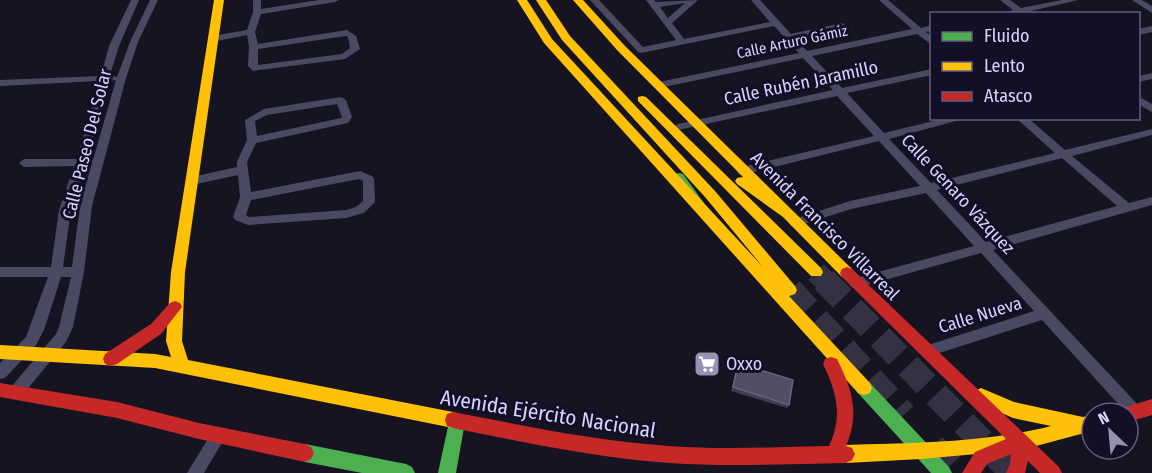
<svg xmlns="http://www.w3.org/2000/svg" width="1152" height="473" font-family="'Fira Sans Condensed',sans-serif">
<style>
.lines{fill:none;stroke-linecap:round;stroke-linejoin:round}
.highway-tunnel-far1{stroke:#333142;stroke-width:22;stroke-dasharray:22 10;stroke-linecap:butt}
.highway-tunnel{stroke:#333142;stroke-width:26;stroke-dasharray:26 14;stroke-linecap:butt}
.street{fill:#4a4962;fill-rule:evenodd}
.fast{fill:#4caf50;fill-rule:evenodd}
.slow{fill:#ffc107;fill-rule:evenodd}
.jam{fill:#c62828;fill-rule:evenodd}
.wall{fill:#403d50}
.building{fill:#504e63;stroke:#66637b;stroke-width:1.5}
.labels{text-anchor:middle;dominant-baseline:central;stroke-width:6;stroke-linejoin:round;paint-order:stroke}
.far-street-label{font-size:15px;fill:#d9d4ff;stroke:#130f26}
.street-label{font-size:18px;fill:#d9d4ff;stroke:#130f26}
.poi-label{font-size:18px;fill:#d9d4ff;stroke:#130f26;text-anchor:start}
.near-street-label{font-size:21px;fill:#d9d4ff;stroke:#130f26}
</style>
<rect width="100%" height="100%" fill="#161421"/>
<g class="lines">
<path class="highway-tunnel-far1" d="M816,272l9,9"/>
<path class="highway-tunnel" d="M824,280l189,193
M790,290l114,125
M933,446l25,27"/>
<path class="street" d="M131,0h8l-20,46 -9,29 7,2 13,-35 20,-42h8l-20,42 -12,36 -34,128 -8,66 -11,55 -7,15 -45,55 -5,2 -5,-2 -2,-5 2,-5 45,-53 3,-7 12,-50h-10l-17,53 -8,15 -31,33 -5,1v-16l26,-26 22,-60h-48v-10h51l8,-57 15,-44 -50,1 -5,-4 5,-4h53l22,-78 -99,5v-6l101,-4 8,-30zM116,80l-23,80 -5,-3 21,-76zM92,163l-12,43 -8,61h-9l8,-57 15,-45z
M253,0h8v9l58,-9h20l-4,2 -74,12 -6,18 3,12 89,-14 9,6 4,13 -15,10 -92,12 -5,-5 1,-19 -2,-12 -35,7 -4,-3 4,-3 35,-6 6,-18zM346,36l2,1 2,11 -8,6 -84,11v-16z
M590,0h9l44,47 33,-7 -30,-40h8l2,2 42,-2 -26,23 12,16 86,-17 -19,-22h9l31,34 51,-11 4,3 -4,3 -47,9 12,13 105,-22 -33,-29h9l33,28 11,-3v6l-6,1 6,5v8l-15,-11 -105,22 30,32 90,-19v6l-85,18 37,40 62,-15h21l-78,21 42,44 124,-30 -39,-35h12l37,32 87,-21v6l-80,21 57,47 23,-6v8l-159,45 147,157 2,5 -2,5 -5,2 -5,-2 -88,-97 -115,37 -5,-2 -2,-4 2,-4 112,-36 -53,-58 -125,35 -5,-1 -1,-4 1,-4 5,-1 118,-32 -48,-53 -75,16 -56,18 -4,-1 -2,-3 2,-3 59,-19 70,-15 -41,-45 -137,34 -4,-1 -1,-3 5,-4 132,-31 -37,-40 -159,34 -4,-1 -1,-2 5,-3 155,-34 -30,-32 -144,30 -5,-3 5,-3 140,-29 -25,-27 -133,27 -3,-1zM685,3l-17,15 -8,-11zM1062,158l55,48 -131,36 -49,-52z
M1000,0h10l11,8 41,-8h16l-51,12v2h-27l13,-4z
M1132,0h10l10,6v7z
M1152,26v6l-14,3v-6z
M1152,73v6l-14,3v-6z
M1138,96l14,8v8l-14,-8z
M341,97l5,3 6,17 -4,6 -92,20 -9,19 4,30 109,-21 12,5 2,3 1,23 -11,11 -18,5 -98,7 -13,-5 -2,-3 7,-20 -2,-22 -46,10 -6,-4 6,-4 45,-10v-5l10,-22 -2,-20 19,-11zM337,104l5,13 -1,1 -84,18 -2,-15 12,-6zM359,179l4,2v20l-7,6 -10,3 -97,7 -3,-2 5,-15z
M219,427l5,2 3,5 -23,39h-17l27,-44z"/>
<path class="fast" d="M679,173l4,1 21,29 1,3 -1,3h-10l-19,-29 -2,-3 2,-3z
M864,381l6,2 79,84 3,6h-21l-73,-80 -2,-5 2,-5z
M457,414l6,2 2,6 -9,51h-18l11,-51 2,-6z
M305,444l101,20 6,3 3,6h-53l-57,-11 -6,-3 -3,-6 3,-6z"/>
<path class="slow" d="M214,0h10l-39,272 -3,69 6,19 265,52 6,2 2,6 -2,6 -6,2 -298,-60 -155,-9v-14l155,9 16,3 -5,-16 5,-69z
M517,0h10l25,39 211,228 -58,-70 -143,-157 -26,-40h10l24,36 145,155 80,95 2,4 -2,4 -6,2 81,87 2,5 -2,5 -6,2 -6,-2 -314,-350z
M573,0h10l42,46 227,223 2,4 -2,4h-10l-59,-60 -46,-33 -2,-3 2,-3 6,-1 -126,-127z
M642,96l4,1 175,171 2,4 -2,4h-10l-173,-175v-4z
M981,388l33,14 69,15 9,-2v16l-71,19 -100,9 -75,4 -6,-3 -3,-6 3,-6 6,-3c68,-2 139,-2 205,-19l-38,-8 -38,-17 -2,-5 2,-5z"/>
<path class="jam" d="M847,267l5,2 207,198 3,6h-22l-12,-12 -3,12h-19l4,-9 1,-10 -24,10 -6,9h-19l13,-21 31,-13 -164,-162 -2,-4 2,-4z
M175,301l5,2 2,4 -21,27 -44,30 -6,2 -6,-2 -2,-5 2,-5 46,-30 19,-21z
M831,357l6,2c15,30 23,54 9,87l6,2 3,6 -3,6 -6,3c-59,1 -119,4 -177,0 -73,-5 -145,-21 -216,-35l-6,-2 -2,-6 2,-6 6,-2c72,14 143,29 216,34 53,4 107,1 160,0 14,-30 8,-53 -6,-82l2,-5z
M0,383l117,19 82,21 106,21 6,3 3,6 -3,6 -6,3 -106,-23 -82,-21 -117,-21z
M1152,399v16l-24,7v-9h-8l2,-5z"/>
</g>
<path class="wall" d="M738,363l51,42 -2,3 -56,-17z"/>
<path class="building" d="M738,363l55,17 -4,25 -56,-18z"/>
<defs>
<g id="supermarket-square" transform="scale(1.35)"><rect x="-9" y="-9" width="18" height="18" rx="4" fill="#9591b1" stroke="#130f26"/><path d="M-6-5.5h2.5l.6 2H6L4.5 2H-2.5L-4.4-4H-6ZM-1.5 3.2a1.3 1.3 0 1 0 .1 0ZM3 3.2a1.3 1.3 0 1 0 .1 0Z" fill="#fff"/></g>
</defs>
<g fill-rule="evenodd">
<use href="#supermarket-square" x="707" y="364"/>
</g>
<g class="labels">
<g class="far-street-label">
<text transform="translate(792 42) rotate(-12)">Calle Arturo Gámiz</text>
</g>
<g class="street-label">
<text transform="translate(801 83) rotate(-12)">Calle Rubén Jaramillo</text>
<text transform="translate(87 144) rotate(-76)">Calle Paseo Del Solar</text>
<text transform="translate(958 194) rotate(47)">Calle Genaro Vázquez</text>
<text transform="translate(825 226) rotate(45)">Avenida Francisco Villarreal</text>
<text transform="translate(980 315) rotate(-17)">Calle Nueva</text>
</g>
<g class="poi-label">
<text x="726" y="364">Oxxo</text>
</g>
<g class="near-street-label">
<text transform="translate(548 414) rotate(9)">Avenida Ejército Nacional</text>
</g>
</g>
<rect x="930" y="12" width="210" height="108" fill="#130f26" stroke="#625e7d" stroke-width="1.5"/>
<rect x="942" y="32" width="30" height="9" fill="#4caf50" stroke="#625e7d" stroke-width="1.5"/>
<text x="984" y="42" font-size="18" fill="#d9d4ff">Fluido</text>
<rect x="942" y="62" width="30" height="9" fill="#ffc107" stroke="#625e7d" stroke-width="1.5"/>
<text x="984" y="72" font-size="18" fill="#d9d4ff">Lento</text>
<rect x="942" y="92" width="30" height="9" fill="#c62828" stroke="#625e7d" stroke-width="1.5"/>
<text x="984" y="102" font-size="18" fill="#d9d4ff">Atasco</text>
<g transform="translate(1110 431) rotate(334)"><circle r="28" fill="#130f26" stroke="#625e7d" stroke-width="1.5"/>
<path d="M0-4.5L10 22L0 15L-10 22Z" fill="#9591b1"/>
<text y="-9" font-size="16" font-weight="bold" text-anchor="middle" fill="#d9d4ff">N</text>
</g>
</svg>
